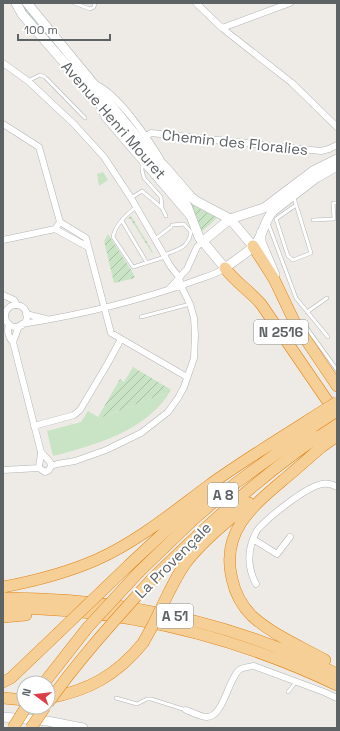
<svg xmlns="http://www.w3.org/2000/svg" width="340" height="731" font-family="'Space Grotesk',sans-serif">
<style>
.grass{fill:url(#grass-dots)}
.park{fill:#c9e4c4}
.garden{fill:url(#garden-furrows)}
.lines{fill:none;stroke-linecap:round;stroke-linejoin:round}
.lane-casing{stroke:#b1b4b7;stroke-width:4}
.street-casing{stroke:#b1b4b7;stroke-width:7}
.secondary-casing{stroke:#b0b4b7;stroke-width:10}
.highway-casing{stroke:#e28312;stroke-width:12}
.lane{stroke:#fff;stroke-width:3}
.street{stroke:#fff;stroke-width:6}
.secondary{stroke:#fff;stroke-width:9}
.highway{stroke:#f5cf96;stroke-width:11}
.highway-bridge-casing{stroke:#e28312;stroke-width:12;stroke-linecap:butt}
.highway-bridge{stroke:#f5cf96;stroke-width:11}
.labels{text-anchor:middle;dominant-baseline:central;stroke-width:4;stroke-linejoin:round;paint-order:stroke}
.shield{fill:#fff;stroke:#8e9193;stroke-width:1}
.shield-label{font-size:14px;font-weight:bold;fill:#5d6265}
.street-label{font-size:15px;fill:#5d6265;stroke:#fff}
</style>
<defs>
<pattern id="grass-dots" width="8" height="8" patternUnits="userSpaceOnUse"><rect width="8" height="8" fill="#c9e4c4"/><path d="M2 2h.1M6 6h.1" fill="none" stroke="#a6bca3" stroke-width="1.8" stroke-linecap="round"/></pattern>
<pattern id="garden-furrows" width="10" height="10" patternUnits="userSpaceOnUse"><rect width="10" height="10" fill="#c9e4c4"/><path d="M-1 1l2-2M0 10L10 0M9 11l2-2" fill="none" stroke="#a6bca3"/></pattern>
</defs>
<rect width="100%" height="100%" fill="#eeebe6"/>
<path class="grass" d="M18,3h3l110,130z
M131,216l22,36 -1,1 -22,-35 -4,2z"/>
<path class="park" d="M103,172l5,8 -9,6 -2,-12z
M170,389l1,1c-24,41 -75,55 -118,66l-6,-25 34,-9 7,-11 12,7 68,-26z"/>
<path class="garden" d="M186,199l8,7 23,12 -17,15z
M108,234l25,39 2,5 -21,5 -10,-42z
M133,367l37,22 -2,3 -68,26 -2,-1 22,-38 4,3z"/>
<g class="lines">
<g class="lane-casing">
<path id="lane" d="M74,3l16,6 4,-2 1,-4
M28,81l12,-6 5,2 40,41
M142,162v8l2,8 17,19 1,11
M131,198l11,-7 20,17 4,8
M294,198l17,55 -18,7 -5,-4 -12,-37 20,-14
M136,207c-9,7 -21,18 -23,30l20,30 32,-10
M313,220l21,-1 -1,-16h4
M122,221l25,42
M268,223l28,75 32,39
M155,239l16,-12
M164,255c14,-6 24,-6 27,-23l-7,-8 -12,1
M307,312l20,-14
M141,317l49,-13
M297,321l7,3 33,46
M288,692l8,-10
M116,698l21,6 10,-5h4l35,11"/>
</g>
<g class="street-casing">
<path id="street" d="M196,3l26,25 70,55 45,44
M222,28l68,-25
M3,63l25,18 46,43 30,33 27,41 40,69 8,10 2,9 9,18 4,14 1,17 -1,23 -10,29 -6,11 -10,14 -27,21 -35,17 -31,11 -18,3 -6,2
M97,85c22,11 50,52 63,73
M100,107l5,11 84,98
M3,124l36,23 21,75
M138,142l13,-9 170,18 8,-2 8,-4
M60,222l26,16 25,95 76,44
M55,229l33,18
M3,240l52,-11 5,-7
M169,289l18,-20 10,-22 5,-5
M3,295l11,5 3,5
M5 316a11 11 0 1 1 22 0a11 11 0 1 1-22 0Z
M26,314l20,5
M9,324c-2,7 -1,13 4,18l28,110c0,5 -2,11 -2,16
M22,324c59,-9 119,-24 175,-44 10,-4 18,-5 28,-12
M13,342l6,-16
M34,426l40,-11 6,-5 28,-47 13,-24
M39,468l6,4 4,-2 2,-4 -1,-4 -9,-10
M3,470l36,-2
M290,537l-13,17 -24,-15c2,-4 3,-8 6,-11 11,-12 47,-41 63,-44 5,-1 10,0 15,3
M253,539c-6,16 -5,30 3,45
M186,710c6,2 14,7 21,7 16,0 21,-37 32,-47 4,-3 10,-3 15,-4l70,26 13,6"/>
</g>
<g class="secondary-casing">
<path id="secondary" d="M16,3l6,11 46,53 112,128 7,11 12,31 26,31c10,-8 25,-16 32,-26 7,-11 8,-22 16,-31l43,-33 21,-12
M27,3l121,147 18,18 25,29 5,4 34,18 23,27
M261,233v9l14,33
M202,242l28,-23 34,-11 49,-37 24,-12
M3,717l44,4 36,7"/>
</g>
<g class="highway-casing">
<path id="highway" d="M253,246l21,33 22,46 41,61
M225,268c10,14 25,23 36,36l74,108
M325,444c-13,11 -25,22 -37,32 -33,28 -68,54 -56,103 3,14 10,27 20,37 21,19 48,30 73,44
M320,448l17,-12
M129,565l44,-41 35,-30
M139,572l55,-53 42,-36 78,-57
M151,580c58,-57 118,-112 186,-156
M3,587c32,-6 63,-14 93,-27 41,-18 77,-48 112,-74 33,-24 68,-45 102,-67
M168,594c5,-10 10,-20 17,-30 17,-23 42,-42 64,-61
M3,598c116,0 230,24 334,76
M3,608c116,0 229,27 334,77
M3,617l23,-2
M3,682l8,-4 46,-44
M3,698l21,2
M48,698c40,-7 69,-23 95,-55"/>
</g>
<use href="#lane" class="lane"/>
<use href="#street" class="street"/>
<use href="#secondary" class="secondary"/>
<use href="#highway" class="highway"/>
<g class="highway-bridge-casing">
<path id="highway-bridge" d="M310,419l27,-17
M314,426l23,-15
M57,634l72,-69
M143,643l10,-18 15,-31
M44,683l44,-56 51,-55
M48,703c31,-44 67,-83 103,-123
M13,728l13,-21
M31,728l14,-21"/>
</g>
<use href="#highway-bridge" class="highway-bridge"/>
</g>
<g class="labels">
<g class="shield">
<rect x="254" y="320" width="54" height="24" rx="3"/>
<rect x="208" y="483" width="30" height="24" rx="3"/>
<rect x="157" y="604" width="36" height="24" rx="3"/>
</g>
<g class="shield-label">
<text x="281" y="332">N 2516</text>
<text x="223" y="495">A 8</text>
<text x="175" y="616">A 51</text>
</g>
<g class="street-label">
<text transform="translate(114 120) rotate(49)">Avenue Henri Mouret</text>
<text transform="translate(235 142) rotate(6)">Chemin des Floralies</text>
<text transform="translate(173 560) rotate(-45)">La Provençale</text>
</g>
</g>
<rect width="340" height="731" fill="none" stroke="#5d6265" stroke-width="8"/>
<g transform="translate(36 695) rotate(285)"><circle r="19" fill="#ffffff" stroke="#bec0c1"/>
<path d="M0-3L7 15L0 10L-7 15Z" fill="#dc3e48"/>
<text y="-6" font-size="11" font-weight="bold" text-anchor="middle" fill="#5d6265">N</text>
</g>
<path d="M18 34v6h92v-6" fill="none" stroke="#5d6265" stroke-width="2"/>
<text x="24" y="34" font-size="12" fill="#5d6265" stroke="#ffffff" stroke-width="3" paint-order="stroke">100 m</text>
</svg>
